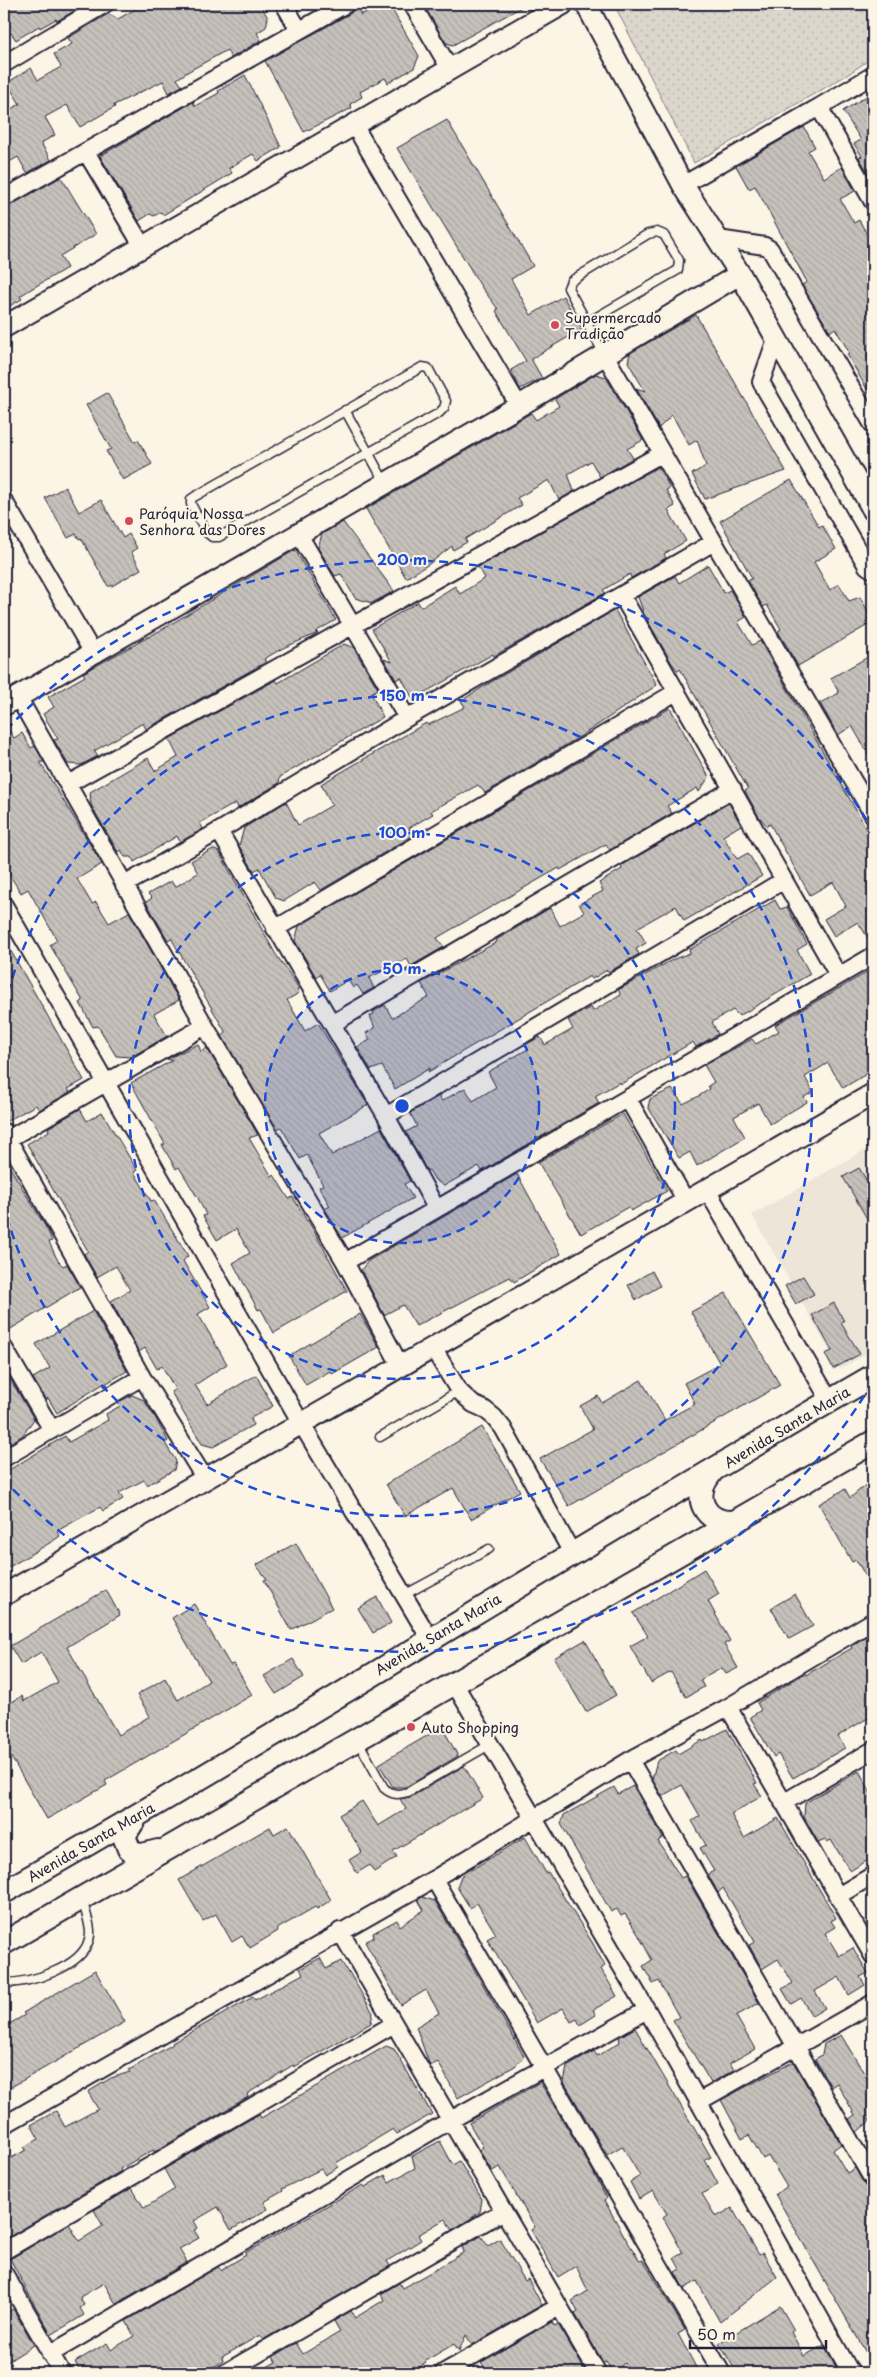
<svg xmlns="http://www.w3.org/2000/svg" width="877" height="2377" font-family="'Playpen Sans',sans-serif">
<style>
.built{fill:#ece5d8}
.grass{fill:url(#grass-dots);stroke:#7f7c84}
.building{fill:url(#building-back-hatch);stroke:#22223b}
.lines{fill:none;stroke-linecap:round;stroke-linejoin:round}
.service-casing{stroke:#22223b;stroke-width:11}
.minor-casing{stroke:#22223b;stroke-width:20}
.tertiary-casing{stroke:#22223b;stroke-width:24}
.secondary-casing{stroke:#22223b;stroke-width:26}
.service{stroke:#fcf5e5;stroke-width:8}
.minor{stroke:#fcf5e5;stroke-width:16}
.tertiary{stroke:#fcf5e5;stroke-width:20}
.secondary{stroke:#fcf5e5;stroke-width:22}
.ring{fill:none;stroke:#1d4ed8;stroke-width:2.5;stroke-dasharray:9 6}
.poi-dot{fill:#d1495b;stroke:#fcf5e5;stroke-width:2}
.labels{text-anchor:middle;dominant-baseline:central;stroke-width:4;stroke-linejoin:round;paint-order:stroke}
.poi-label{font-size:14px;fill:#22223b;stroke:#fcf5e5;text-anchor:start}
.street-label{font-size:14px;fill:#22223b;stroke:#fcf5e5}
.centre{fill:#1d4ed8;stroke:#fcf5e5;stroke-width:2.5}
.ring-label{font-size:15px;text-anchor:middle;font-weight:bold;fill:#1d4ed8;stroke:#fcf5e5;stroke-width:4;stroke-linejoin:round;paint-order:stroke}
</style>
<defs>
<pattern id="grass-dots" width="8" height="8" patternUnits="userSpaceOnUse" patternTransform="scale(1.25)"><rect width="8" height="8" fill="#dcd6cc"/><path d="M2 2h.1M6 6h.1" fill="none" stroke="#bcb7b0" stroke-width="1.8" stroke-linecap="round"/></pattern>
<pattern id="building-back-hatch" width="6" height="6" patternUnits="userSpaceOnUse" patternTransform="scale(1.25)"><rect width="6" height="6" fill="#c6c1bb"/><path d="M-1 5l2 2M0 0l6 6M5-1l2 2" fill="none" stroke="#aaa6a2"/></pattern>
</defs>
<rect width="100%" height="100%" fill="#fcf5e5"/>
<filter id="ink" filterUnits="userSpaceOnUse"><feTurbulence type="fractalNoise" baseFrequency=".02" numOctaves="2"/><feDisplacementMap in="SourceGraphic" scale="10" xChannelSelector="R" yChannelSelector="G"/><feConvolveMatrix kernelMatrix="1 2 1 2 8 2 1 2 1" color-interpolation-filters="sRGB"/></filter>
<g filter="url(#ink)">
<path class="built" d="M873,1145v205l-33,19 -88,-154z"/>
<path class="grass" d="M614,4h259v53l-26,18 -153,88z"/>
<path class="building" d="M4,4h82l-29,17 -1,-2 -16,9 -1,-2 -23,14 -5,-7 -7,4z
M144,4h116l8,14 -2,9 -9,6 4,7 -30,18 -4,-8 -38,21 -12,8 5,7 -13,7 -6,-12 -49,24 1,2 -35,20 -13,-22 -22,12 10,18 -14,8 10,17 -24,13 -9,-16 -14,8v-52l16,-9 -13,-21 24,-15 7,12 23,-13 -7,-13 18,-10 -4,-6 40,-24 10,5z
M381,4l4,7 6,-3 28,48 -5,12 -26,15 -3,-5 -25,14 2,5 -12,7 2,4 -48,24 -39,-71 86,-48 6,-8 4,10z
M423,4h104l-74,41 -7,-2z
M245,75l36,72 -23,14 -5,-7 -24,14 3,5 -59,36 -10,6 -2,-3 -7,4 -4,-2 -11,7 -39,-65 93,-54 2,4 24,-13 -1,-2z
M873,92v82l-4,-7 -3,2 -7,-12 3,-1 -8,-12 7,-4 -18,-29z
M447,120l86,146 -22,13 20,36 32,-19 19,33 -51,30 11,19 -22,11 -9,-19 15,-9 -30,-50 2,-2 -16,-21 -85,-140z
M804,127l11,20 -7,4 16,27 18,-11 13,24 -15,8 14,24 5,-3 14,25v155l-26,-46 2,-2 -14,-24 -5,4 -28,-47 5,-3 -52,-96 -6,3 -13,-23z
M61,177l35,57 -36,22 7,12 -36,21 -11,7 2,3 -18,10v-100z
M696,315l90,156 -81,28 -13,-25 14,-8 -9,-26 -8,5 -17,-30 -13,13 -23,-40 9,3 -17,-29 2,-9z
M596,374l10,3 37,63 -16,9 6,9 -33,19 -9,-16 -23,13 6,17 -15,9 -10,-20 -32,18 5,7 -57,34 2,3 -14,8 -1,-4 -23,18 -23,14 -40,-69 165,-96 5,7 23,-14 -4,-7z
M107,393l28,49 3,-2 14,24 -29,16 -17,-29 5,-2 -25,-44z
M658,467l12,21 -4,2 9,16 -7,4 18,31 -22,13 2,4 -35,20 -1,-4 -27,16 2,3 -111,63 -1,-2 -80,45 -12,-22 -5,3 -12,-21 8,3 -20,-33 46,-27 3,5 34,-21 5,8 25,-16 -7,-11z
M791,480l28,47 3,-2 14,24 -22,13 16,28 9,-6 10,17 11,-4 13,23v2l-75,44 -20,-35 3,-2 -14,-24 -4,2 -15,-26 4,-3 -32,-57z
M65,487l14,25 22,-12 22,38 6,-4 8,14 -6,4 10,17 -29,17h-4l-27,-48 -2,1 -3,-5 -8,4 -23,-40z
M343,522l51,69 -22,12 -17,-5 -14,-24 -6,2 -17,-28 4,-14z
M295,550l41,70 -21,12 3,1 -35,15 -19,11 2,3 -120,67 -3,-6 -49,28 4,5 -17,9 -13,-1 -14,-24 4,-1 -15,-25 11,-7 -6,-10 37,-21 -2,-3 78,-43z
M708,565l16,28 6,-3 16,27 -8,5 14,23 8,-4 113,199v106l-15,-24 -24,14 -10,-17 22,-13 -13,-24 -23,13 -40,-71 -3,2 -9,-11 -13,-24 3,-2 -68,-120 -2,2 -7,-9 -27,-48 -6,-17 37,-21 4,7z
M615,610l42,75 -76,51 -96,57 -7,-8 -47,26 2,3 -24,14 5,7 -93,55 -6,-8 -31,19 -8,-3 -17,-30 -5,3 -15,-25 5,-18 42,-26 12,23 34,-20 -11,-21 105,-61 2,2 37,-18 -4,-6 25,-16z
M344,644l10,4 24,41 -7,4 12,24 -103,60 -1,6 -41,25 -2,-5 -36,20 3,6 -23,13 -3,-6 -43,26 -2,-5h-7l-4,-7 -3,2 -27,-47 -1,-13 58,-34 7,13 23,-14 -9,-18 107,-59 2,3z
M873,654v108l-21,-36 -14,9 -18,-32 19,-10 -8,-15z
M670,708l39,69 -10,15 -2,-4 -30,18 5,7 -62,37 -4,-6 -46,26 -1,-2 -119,68 -3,2 7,9 -33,19 -4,-7 -38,19 5,10 -11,6 -6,-9 -4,3 -5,-8 -18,11 -10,-17 -4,3 -21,-36 4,-15z
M4,722l10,16 8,-5 9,15 4,-2 9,16h-4l62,102 -25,15 15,25 4,-2 13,21 20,-11 50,88 -25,14 13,22 -36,21 -15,-1 -18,-30 -5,1 -13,-24 3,-2 -33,-56 7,-5 -29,-51 -7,4 -17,-27z
M729,803l12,22 -18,11 14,23 11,-6 14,23 -78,45 -8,-15 -39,22 9,15 -10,6 3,5 -30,18 -2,-2 -15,9 -2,-3 -162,96 2,-4 -35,21 -13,-23 -11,4 -14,-23 13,-7 -4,-7 9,-5 -5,-12 4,-2 -1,-2 12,-7 7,13 37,-21 -8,-14 76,-41 -1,-2 54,-32 10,18 24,-14 -5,-8 24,-13 -4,-8 23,-14 -1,-3z
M213,849l6,3 56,101 24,35 -2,1 2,4 -12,7 18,31 13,-8 50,82 -49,28 13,22 49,-27 29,53 -6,3 9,14 -71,40 -17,-29 5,-3 -11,-19 4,-2 -16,-30 -7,4 -16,-27 -3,-5 -4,2 -55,-93 4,-3 -55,-95 -3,2 -22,-38 6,-4 -4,-4 23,-13 4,6 23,-14 -7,-12z
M775,900l5,9 7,-2 20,37 -10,6 13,24 -71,42 -6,-6 -21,12 6,12 -22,13 -3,-5 -72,42 -1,-2 -25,14 4,7 -117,68 -3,-5 -35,20 -9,-6 -6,-10 -2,1 -21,-39 11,-6 -7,-13 29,-17 3,5 23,-13 8,13 23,-14 -8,-15 40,-23 -3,-4 15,-8 5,8 28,-16 -5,-9 23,-13 2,4 28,-16 -3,-5 56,-31 16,-6 -1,-3z
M4,939l80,141 -16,9 2,3 -31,18 -3,-5 -31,17z
M873,969v101l-30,18 -15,-25 -23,14 8,15 -9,5 3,5 -37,22 -12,-21 -24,14 11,20 -48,29 -7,-14 -11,6 -31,-51 2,-8 22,-10 11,15 14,-7 13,-8 -2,-3 6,-4 -10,-17 48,-26 4,5 23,-13 -4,-6z
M198,1044l3,8 6,-4 51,87 -9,3 23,39 2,-2 15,24 4,-2 14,24 1,-1 39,71 -73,42 -13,-24 -3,1 -25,-47 17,-10 -14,-24 -19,11 -14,-24 3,-1 -7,-15 -20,-33 -3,2 -14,-24 3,-1 -34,-61 42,-23 -6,-1z
M80,1109l7,12 15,-9 35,58 -3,2 17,29 3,-1 34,56 -5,5 27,46 -12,7 29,50 -32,21 12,19 49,-29 17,31 -22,12 2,7 -40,22 -11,-3 -31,-52 4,-3 -13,-23 -5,3 -12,-21 -6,4 -28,-51 19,-11 -14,-24 -19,11 -13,-23 4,-3 -61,-107 22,-13 -1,-3z
M623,1114l44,77 -36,20 -3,-4 -47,27 -43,-72z
M4,1157l44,74 4,10 -3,1 9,19 5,5 4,-2 13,23 -76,46z
M859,1168l8,13 6,-4v52l-30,-52z
M517,1174l44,80 -47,28 -4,-5 -94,49 -13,-21 -19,10 -23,-45 7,-9z
M652,1271l8,15 -24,14 -8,-15z
M803,1276l11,18 -18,10 -11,-18z
M726,1293l54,92 -211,121 -29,-47 53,-30 -13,-23 18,-10 4,7 39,-23 24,40 30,-16 -11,-21 36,-19 -29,-52z
M834,1303l10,18 -3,2 19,31 -27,15 -8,-15 7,-3 -20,-36z
M93,1311l34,60 -22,13 3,1 -3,2 -2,-3 -46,29 -9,-15 -2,2 -13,-22 17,-10 -14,-24z
M360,1314l19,33 -47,27 -2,-3 -24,14 -17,-29z
M4,1369l30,50 -11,16 -19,12z
M132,1395l12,5 12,19 12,22 -3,2 11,18 -2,9 -27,15 -3,-5 -25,13 4,6 -20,12 -3,-4 -43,24 3,5 -7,5 -49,29v-97l61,-37 4,6 39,-22 -2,-6 14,-8 -3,-3z
M482,1427l38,64 -49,28 -18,-31 -48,28 -19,-32z
M873,1479v109l-17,-28 -4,2 -33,-58 26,-15 5,9z
M296,1543l36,65 -41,22 -27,-50 3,-1 -11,-14z
M704,1569l15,25 -11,7 22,40 -6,3 14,24 -12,6 -4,-6 -22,12 4,7 -18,10 -15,-25 -20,11 -21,-37 18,-10 -15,-23z
M106,1590l14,25 -53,32 51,88 32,-19 -13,-21 28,-17 13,22 31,-19 -37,-63 22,-14 36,61 4,-1 18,31 -147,86 2,4 -60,34 -36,-62 -3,2 -4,-8v-27l8,-5 -7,-13 17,-10 2,5 34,-19 -17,-30 -20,12 -11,-18z
M795,1594l18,32 -24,13 -18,-31z
M377,1597l14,26 -18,10 -15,-25z
M873,1632v83l-35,21 7,12 -52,30 -15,-24 -4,3 -24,-40 11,-7 -4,-7 48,-30 1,2 46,-27 -1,-2z
M585,1640l31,55 -30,17 -32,-54z
M293,1659l11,18 -28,17 -12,-18z
M442,1727l16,29 -52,31h-13l-14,-23z
M727,1729l30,54 -3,1 8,12 -31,18 13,24 34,-20 58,100 -5,3 4,6 -10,6 14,23 14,-8 15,25 -8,4 5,8 -16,10 -10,-18 -24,14 10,17 -13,8 -11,-18 -10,6 -9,-15 11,-6 -15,-24 -16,10 -13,-24 6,-3 -32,-54 -5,5 -10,-19 6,-3 -14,-23 6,-3 -14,-24 8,-5 -18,-31 -20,11 -10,-17 5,-18 19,-11 2,4 24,-14 1,2z
M464,1766l19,32 -90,53 4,6 -23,15 -4,-7 -13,8 -8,-13 13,-8 -23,-37 23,-14 16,25 28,-17 -6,-10 11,-2z
M859,1771l14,25v61l-23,14 -19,-31 -4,2 -2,-3 -7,3 -14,-25 1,-14z
M633,1786l30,52 -5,3 23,37 4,-2 5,8 69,119 -23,13 19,33 -25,14 4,7 -23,13 -38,-63 6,-3 -20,-36 -6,3 -10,-18 9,-6 -14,-26 -13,-20 -4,2 -4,-7 -6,3 -50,-88 3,-9 50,-28 4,7z
M288,1826l43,74 -14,9 -2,-2 -38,22 1,2 -28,17 -8,-12 -10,6 -16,-28 -13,7 -24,-41 91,-53 4,7z
M525,1837l21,36 2,-1 44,70 13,24 -4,3 16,27 -24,14 3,5 -16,10 -3,-6 -6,3 -8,-14 -26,15 -50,-84 9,-5 -19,-31 -7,5 -13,-21 4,-11z
M422,1897l13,4 89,155 -9,10 -57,32 -20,-36 -8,4 -14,-39 23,-14 -13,-23 -25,15 -36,-63 9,-5 -1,-4 24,-13 3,6 24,-16 -6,-10z
M320,1958l6,11 15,-8 7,12 1,-1 24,41 -2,10 -77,44 -1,-2 -46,29 1,3 -94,55 -1,-2 -33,19 1,2 -117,69v-78l22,-12 -2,-3 15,-8 -8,-14 25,-14 9,16 33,-18 -10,-17 23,-14 19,-6 -1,-2 44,-26 -1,-1 81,-46 2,3 48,-26 -3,-5z
M95,1970l30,52 -121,69v-64l21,-12 -2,-2z
M635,2028l76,129 -6,3 13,24 -16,10 14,23 16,-9 27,47 4,-2 14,24 -57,45 -23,-41 -13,8 -9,-17 5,-3 -6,-11 9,-5 -20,-36 4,-3 -14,-23 -14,8 -9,-17 10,-6 -18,-30 -15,9 -43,-73 3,-15 27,-16 3,5 23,-14 -1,-5z
M841,2035l32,53v26l-5,3 2,4 -13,11 -8,-13 6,-4 -18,-32 -6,4 -16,-28 7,-4 2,-11z
M386,2046l8,3 38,65 -35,20 -4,-5 -57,34 2,4 -13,8 -4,-6 -39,20 1,2 -19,11 4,7 -37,21 -13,-23 -24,14 4,7 -4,2 5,8 -20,11 8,13 -71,42 -12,-21 -24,14 4,8 -4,3 4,7 -33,20 -41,-76 59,-35 10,17 24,-15 -9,-16 38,-22 12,20 31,-19 -11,-20 95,-55 2,4z
M793,2062l48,82 -8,6 14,23 8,-5 18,32v165l-98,-171 12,-7 -19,-31 -5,3 -14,-24 -7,4 -21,-39z
M540,2082l50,84 17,32 -3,2 22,39 14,22 3,-1 42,70 -7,4 21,39h-68l-6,-10 -13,9 -6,-11 -3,1 -28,-48 3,-2 -6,-11 16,-10 -12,-25 -18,11 -27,-47 4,-3 -35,-60 -8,4 -13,-21 4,-3 -14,-24z
M440,2141l13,24 6,-4 23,38 -2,13 -10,7 -18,11 -7,-11 -27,16 3,5 -34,21 3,5 -127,74 -3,-5 -38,22 1,4 -19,12h-123l-6,-11 32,-19 4,7 23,-14 -8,-15 92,-54 3,3 25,-15 -1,-2 118,-68 2,2 20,-12 4,7 26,-14 -3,-12z
M481,2236l7,10 12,-7 25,42 3,-2 14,26 -70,40 -6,-10 -7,16 -5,-7 -29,17 1,2 -16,10h-154l20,-11 -3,-5 23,-14 7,11 37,-22 -6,-11 17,-10 4,7 29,-18 -3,-6 18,-11 3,5 38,-21 24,-15 -2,-5z
M780,2306l14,24 -3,2 13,24 20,-11 15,28h-102l-18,-30z
M13,2309l21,36 -30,19v-49z
M552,2322l2,4 4,-2 28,48 -98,1 -7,-11z"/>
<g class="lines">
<g class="service-casing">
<path id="service" d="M588,322l90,-52 1,-10 -15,-25 -7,-3 -9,2 -77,47 -3,7 36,66
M422,367l6,1 18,33 -2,7 -5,5 -220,124h-7l-6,-5 -15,-28v-5l3,-2z
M345,410l40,73
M380,1437l79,-46
M404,1595l85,-46
M358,1741l26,47c8,7 14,7 24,4l83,-48
M4,1983c26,0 77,-15 85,-43 4,-11 -4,-28 -6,-38"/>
</g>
<g class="minor-casing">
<path id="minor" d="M284,4l15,26
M412,4l38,65
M4,64l101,-60
M819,107l54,-32
M354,125l165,281
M86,152l57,95
M683,185l136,-78 54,95
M4,198l342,-194
M718,239l47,7 5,3 103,176
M776,339l-15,43 106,184 6,4
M605,355l268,460
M4,501l89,152
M298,533l109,185
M622,596l216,379
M18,697l187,329 140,236 56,105
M68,784l593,-330
M219,831l167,285 50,92
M124,885l95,-54 188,-113 307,-176
M4,905l297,518 129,216
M275,929l401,-237
M332,1024l401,-235
M628,1099l58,102
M386,1116l398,-236
M4,1132l138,245 63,102
M8,1139l197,-113
M707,1190l123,211
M345,1262l528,-306
M4,1348l48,82
M433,1348l26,43 14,13 11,5 10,8 9,11 69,125
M4,1458l138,-81
M454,1683l193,327 204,363
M728,1707l145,249
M630,1760l243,420
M783,1803l90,-53
M434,1879l288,494
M838,1896l35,-21
M340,1931l258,442
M698,2102l175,-99
M4,2125l430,-246 196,-119 98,-53 145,-86
M4,2251l390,-227
M4,2273l58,100
M50,2354l399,-233 198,-111
M225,2373l277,-161
M443,2373l115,-66"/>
</g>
<g class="tertiary-casing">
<path id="tertiary" d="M586,4l97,181 57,89 133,236
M4,327l559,-323
M4,705l515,-299 221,-132
M4,1595l869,-501"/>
</g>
<g class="secondary-casing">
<path id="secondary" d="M711,1473c-20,23 -7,51 24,49
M136,1817l-12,19 5,13 9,7 20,-5
M4,1892c293,-166 577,-348 869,-516
M4,1943l869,-501"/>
</g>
<use href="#service" class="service"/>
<use href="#minor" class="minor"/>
<use href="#tertiary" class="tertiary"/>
<use href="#secondary" class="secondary"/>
</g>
</g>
<circle cx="402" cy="1106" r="137" fill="#1d4ed8" fill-opacity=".12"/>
<g class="ring">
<circle cx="402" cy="1106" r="137"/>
<circle cx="402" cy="1106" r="273"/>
<path d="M4 1007A410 410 0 1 1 4 1205"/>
<path d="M872 1383A546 546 0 0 1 6 1482M6 730A546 546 0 0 1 872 829"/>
</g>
<g class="poi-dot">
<circle cx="555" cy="325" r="5"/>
<circle cx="129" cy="521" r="5"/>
<circle cx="411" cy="1727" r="5"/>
</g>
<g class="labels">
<g class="poi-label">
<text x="565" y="317">Supermercado<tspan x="565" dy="16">Tradição</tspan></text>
<text x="139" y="513">Paróquia Nossa<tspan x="139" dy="16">Senhora das Dores</tspan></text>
<text x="421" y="1727">Auto Shopping</text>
</g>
<g class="street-label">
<text transform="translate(787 1427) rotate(-31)">Avenida Santa Maria</text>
<text transform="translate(438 1634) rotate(-31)">Avenida Santa Maria</text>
<text transform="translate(91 1842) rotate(-30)">Avenida Santa Maria</text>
</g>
</g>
<circle cx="402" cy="1106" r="8" class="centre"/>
<g class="ring-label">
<text x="402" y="565">200 m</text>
<text x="402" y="701">150 m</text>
<text x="402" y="838">100 m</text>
<text x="402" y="974">50 m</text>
</g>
<rect width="877" height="2377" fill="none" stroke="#fcf5e5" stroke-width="20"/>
<rect x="10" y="10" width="857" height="2357" fill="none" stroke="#22223b" stroke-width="2" filter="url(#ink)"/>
<path d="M690 2340v8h136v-8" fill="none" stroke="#22223b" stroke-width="2.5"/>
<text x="697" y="2340" font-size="15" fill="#22223b" stroke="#fcf5e5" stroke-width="4" paint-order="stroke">50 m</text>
</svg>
